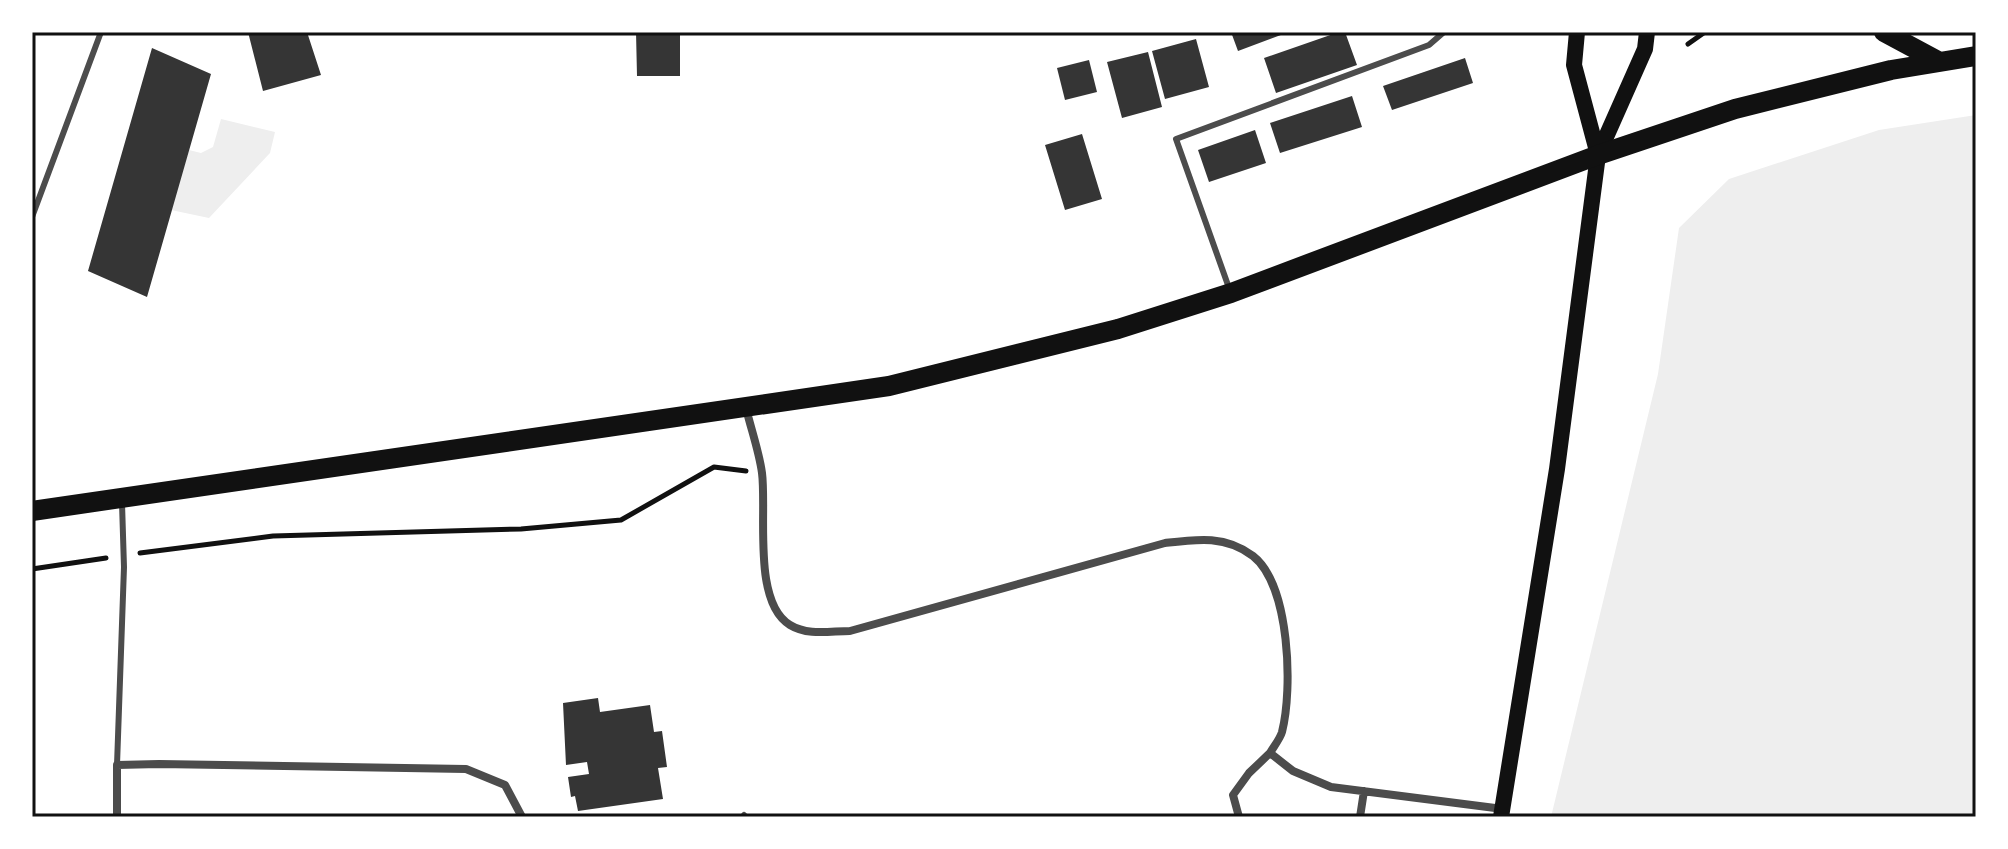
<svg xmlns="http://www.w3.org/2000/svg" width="2008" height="849" font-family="'Exo 2',sans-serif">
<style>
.green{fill:#eee}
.building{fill:#353535}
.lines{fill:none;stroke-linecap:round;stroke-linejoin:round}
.path{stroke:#111;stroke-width:5}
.service{stroke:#4c4c4c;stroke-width:6}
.minor{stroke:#4c4c4c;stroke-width:8}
.secondary{stroke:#111;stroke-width:16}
.primary{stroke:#111;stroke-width:20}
.neatline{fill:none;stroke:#111;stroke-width:3}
</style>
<rect width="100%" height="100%" fill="#fff"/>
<path class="green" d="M1976,115v702h-425l107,-443 21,-146 50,-49 150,-49z
M221,119l54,13 -5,21 -61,65 -38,-8 18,-60 12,3 12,-6z"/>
<path class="building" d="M248,32h59l14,43 -58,16z
M636,32l44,3v41h-43z
M1231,32h58l-51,19z
M1339,32h6l12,33 -81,28 -12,-35z
M1196,39l13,48 -44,12 -13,-48z
M152,48l59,26 -64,223 -59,-26z
M1148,52l14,55 -40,11 -15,-56z
M1465,58l8,25 -81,27 -9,-24z
M1089,60l8,32 -32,8 -8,-32z
M1352,96l10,31 -82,26 -10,-30z
M1255,130l11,33 -57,19 -11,-32z
M1082,134l20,65 -37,11 -20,-65z
M598,698l2,14 50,-7 4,27 8,-1 5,36 -9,1 5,31 -85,12 -3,-15 -4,1 -3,-20 21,-3 -2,-12 -21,3 -3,-62z"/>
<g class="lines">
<path class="path" d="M1688,44l17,-12
M140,553l133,-17 248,-7 100,-9 93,-53 32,4
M32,569l74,-11"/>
<path class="service" d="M32,217l69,-185
M1229,288l-53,-149 253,-94 15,-13
M117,765l7,-198 -2,-64
M744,815l2,2"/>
<path class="minor" d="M746,408c5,21 13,43 16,65 5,39 -10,129 28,152 18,11 40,6 60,6l315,-88c32,-4 61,-8 88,13 37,29 40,133 29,176 -2,7 -8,14 -12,21l23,18 38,16 172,22
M117,817v-52l42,-1 307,5 39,16 17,32
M1239,817l-6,-22 16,-22 21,-20
M1360,817l4,-26"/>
<path class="secondary" d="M1577,32l-3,33 24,90
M1501,817l56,-348 41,-314 47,-106 2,-17"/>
<path class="primary" d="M1884,32l54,29
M32,511l857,-125 229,-57 113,-36 367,-138 137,-46 156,-39 85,-14"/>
</g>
<rect width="2008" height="849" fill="none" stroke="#ffffff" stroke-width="68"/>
<rect x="34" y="34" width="1940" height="781" class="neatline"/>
</svg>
